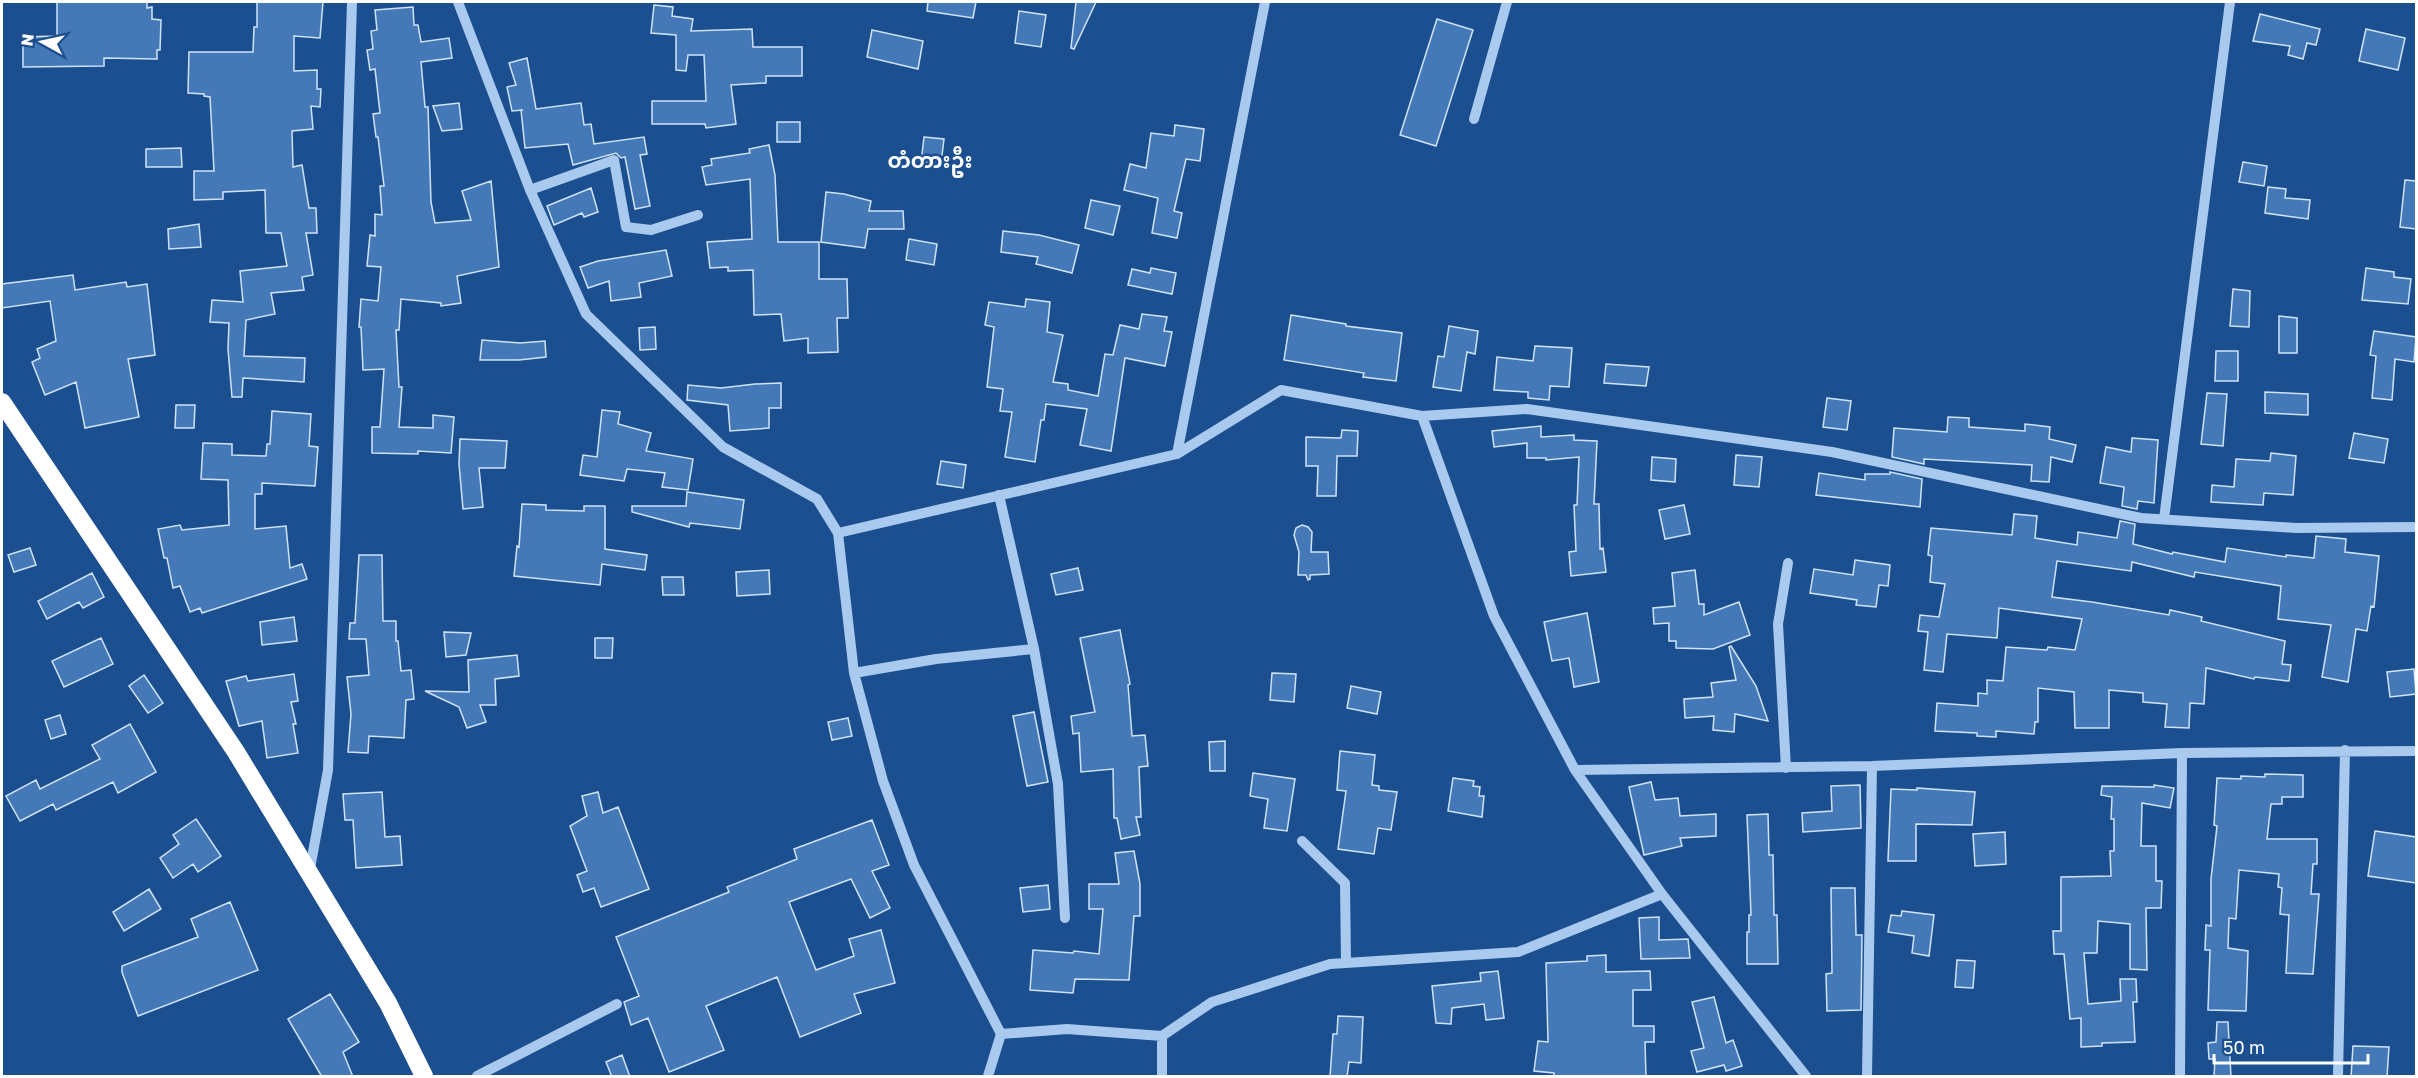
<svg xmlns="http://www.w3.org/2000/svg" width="2418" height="1078" font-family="'Golos Text','Noto Sans Myanmar',sans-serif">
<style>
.building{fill:#4478b7;stroke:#cfe3fa;stroke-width:1.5}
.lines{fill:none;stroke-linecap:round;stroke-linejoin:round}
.minor{stroke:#a9c9ee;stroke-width:10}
.highway{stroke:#fff;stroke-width:18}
.labels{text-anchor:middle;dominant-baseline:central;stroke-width:5;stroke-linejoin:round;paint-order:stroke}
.district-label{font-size:21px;font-weight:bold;fill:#fff;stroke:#1b4f8f}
</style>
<rect width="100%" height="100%" fill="#1b4f8f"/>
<path class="building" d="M57,2h90v6l5,-1v12l9,1 -1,30h-3v9l-53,-1v8l-81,1v-30l34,-1z
M257,2h66l-3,36 -26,-2v35l23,-1v19h4l-1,18 -9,-1 2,23 -21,2 1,36 9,-2 7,43h7l1,25h-11l7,42 -11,2 2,13 -33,3 4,21 -29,6 -2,36 61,2 -1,24 -61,-4 -1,19h-10l-4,-48 1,-26 -19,-1 2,-22 31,2 -3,-31 47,-5 -6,-33h-15l-1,-43 -42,2v7l-29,1v-29h20l-4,-74 -6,-1v-2l-16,-1 1,-41h64l1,-25h3z
M928,2h48l-3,16 -46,-7z
M1076,2h20l-22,47 -3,-1z
M654,5l19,2 -1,9 21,3 -2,12 61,-2 1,18h49v29h-36v7l-35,2 5,39 -30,4 -1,-4h-53v-23h54l-2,-46h-16l-2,16 -10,-1v-35l-25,-2z
M413,7l1,18h4l3,17 28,-4 3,20 -31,4 4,45h3l3,95 4,21 36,-3 -9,-29 29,-10 8,86 -42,9 4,27 -20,3v-3l-40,-4 -2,31h-3l3,57h3l-3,40 34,1v-13l21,2 -3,36 -33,-2v3l-46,-1v-26h8l4,-58 -21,1 -2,-43h-2l2,-28 17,2 3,-34 -14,-1 3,-31 5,1v-22l7,1 -2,-29h4l-6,-49h-2l-3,-23 7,-1 -5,-44 -5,1 -3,-20 6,-1 -2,-18 6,-1 -2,-20z
M1019,11l27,4 -5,32 -26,-4z
M2260,14l60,15 -4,16 -9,-2 -4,16 -15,-4 2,-9 -37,-5z
M1437,19l36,11 -37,116 -36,-11z
M2366,29l39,9 -7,32 -39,-9z
M872,30l51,11 -5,28 -51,-12z
M527,58l9,51 45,-6 3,22 7,-1 3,20 50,-7 3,17 -7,1 10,51 -15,3 -10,-52 -4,1 -5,-5 -43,12 -5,-21 -43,4 -4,-38h2l-11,1 -5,-24 9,-2 -7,-22z
M459,103l3,26 -20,2 -9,-25z
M777,122h23v20h-23z
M1175,125l29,4 -4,32 -14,-2 -12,52 8,2 -5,25 -25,-5 6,-35 -34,-8 6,-26 16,4 5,-35 23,3z
M924,137l20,2 -3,25 -20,-2z
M769,145l6,30 3,67h41v37h28l1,39h-11l1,34 -30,1v-15l-24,3 -3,-27 -27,1 -1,-45 -25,1v-4l-18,1 -3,-26 45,-3 -2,-60 -44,6 -4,-18 10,-2 -1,-6 39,-6 -1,-4z
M181,148l1,19h-36v-18z
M2243,162l24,4 -3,20 -25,-4z
M2405,180l11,1v48l-16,-2z
M2268,187l18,2 -1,9 25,2 -2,19 -43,-6z
M591,188l7,24 -14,5 -2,-4 -28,12 -7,-19z
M826,192l18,2 27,7 -2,10h34l1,18h-36l-3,19 -44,-6z
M1091,200l29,6 -7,29 -28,-7z
M199,224l2,23 -32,2 -1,-20z
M1003,231l36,4 40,10 -7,28 -36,-9 2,-7 -37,-5z
M909,239l28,5 -3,21 -28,-5z
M666,250l6,26 -33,7 2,14 -30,4 -2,-20 -21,7 -8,-21 18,-6z
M1151,268l25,5 -4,21 -44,-9 4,-16 18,4z
M2366,268l28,4v5l17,2 -3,25 -46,-4z
M73,275l2,15 51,-8 1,5 20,-3 8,71 -27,4 11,58 -54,11 -9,-46 -31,13 -13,-33 8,-4 -3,-9 19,-8 -6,-40 -48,7v-24z
M2233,289l17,2 -1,36 -19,-1z
M1026,299l24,3 -3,30 16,3 -10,47 15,2v6l30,6 7,-42 8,1 7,-30 19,4 3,-15 25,3 -3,14 8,1 -7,34 -40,-8 -14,93 -31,-6 7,-36 -41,-5 -2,16h-3l-6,42 -30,-5 7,-45 -12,-1 3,-22 -16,-2 7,-60 -9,-2 4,-23 36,5z
M1291,315l55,9v2l56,7 -6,48 -33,-4 1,-4 -80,-13z
M2279,316l18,2v35h-18z
M1449,326l29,5 -3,23 -8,-2 -6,39 -28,-4 5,-31 6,1z
M655,327l1,22 -16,1 -1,-22z
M2374,331l42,6 -2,25 -19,-3 -3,41 -20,-2 4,-42 -6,-1z
M482,340l38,3 25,-2 1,16 -27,3h-39z
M1535,346l37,2 -3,39 -19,-1 -1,14 -21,-2v-6l-34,-2 3,-33 36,4z
M2216,351h22v30h-23z
M1606,364l43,3 -3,19 -42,-3z
M781,383v25h-12v20l-39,3 -2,-26 -41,-5 1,-15 33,3 34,-4z
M2265,392l43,2v21l-43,-2z
M2207,393l20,1 -4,52 -22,-2z
M1827,398l24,3 -4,29 -24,-3z
M176,405h19l-1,23h-19z
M602,410l18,2 -2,12 33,9 -5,18 47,8 -5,31 -26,-3 3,-14 -38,-4 -3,12 -44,-6 3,-20 14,2z
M272,411l39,3 -2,32 9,1 -3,39 -53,-3v11h-7v35l31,-3 4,42 12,-4 5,15 -105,34 -2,-5 -10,4 -10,-26 -7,2 -6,-30h-3l-6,-29 22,-4 2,5 47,-5 -1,-45 -27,-1 2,-36 29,1v11l34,1 1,-12h3z
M1948,417l21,1v9l56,4v-7l25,3 -1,12 27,6 -4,17 -21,-5 -2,25 -18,-1 1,-16 -108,-6v5l-32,-7 2,-29 53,4z
M1541,426v11l33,-2v5l23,1 -3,63h5l1,45 3,-1 3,24 -35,4 -2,-24 7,-1 -2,-46h3l2,-48 -33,3v-2h-19v-15l-33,4 -2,-16z
M1342,430l16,1 -1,25h-20l-1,40h-19l1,-30h-12v-29l35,1z
M2354,433l34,6 -4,24 -35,-5z
M2132,438l26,2 -4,63 -16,-2 -1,8 -15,-3 2,-19 -24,-4 6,-36 25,5z
M460,439l47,2 -2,27h-26l4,39 -20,2 -4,-45z
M2271,453l25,3 -3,39 -29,-2 -1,12 -52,-3 1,-17 22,2 2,-28 34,2z
M1736,455l26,2 -3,30 -25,-2z
M1652,457l24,2 -1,23 -24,-2z
M941,461l25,4 -3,23 -26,-4z
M1890,472l32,7 -2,28 -104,-12 3,-22 46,7v-6h25z
M687,492l57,8 -4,29 -50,-6 -1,4 -57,-15v-6h54z
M522,504l24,1v5l38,1v-5h21v43l42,6 -2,15 -43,-6 -2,21 -86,-9 3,-30 2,1z
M1684,505l6,29 -25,5 -6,-29z
M2014,514l23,2 -2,22 42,7 1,-13 39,6 3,-17 15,3 -2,20 39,10 1,-2 52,10 2,-14 59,9v-2l28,3 2,-22 30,3 -1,13 34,4 -5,51 -3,-1 -4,25 -11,-2 -8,53 -26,-5 9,-52 -53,-6 3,-33 -86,-14 -1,5 -62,-15 -1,9 -74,-10 -5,36 40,5 77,13 1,-5 32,7 -1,4 84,20 -3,23 9,1 -2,16 -34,-4 -1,2 -48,-11 -2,36 -14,-1 -1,25 -24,-1 2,-23 -24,-2v-9l-34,-3v38h-34l-1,-36 -36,-4v34h-3l-1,12 -38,-3v6l-19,-1v-3l-42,-2 2,-28 41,3v-13l9,1v-14l16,1 3,-34 41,3 1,-3 27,3 7,-31 -83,-11 -2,30 -50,-4 -4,38 -19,-2 4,-38 -10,-1 2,-16 19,2 6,-33 -15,-2 2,-26 -4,-1 3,-27 81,7z
M1302,525l6,2 4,5 -1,20h17l1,22 -19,1v4l-2,1 -2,-5h-8l1,-23 -5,-17 2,-7z
M30,548l6,17 -22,7 -6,-17z
M359,555h23l1,66h13v20h2l3,30 10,-1 3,29 -8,1 -2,38 -35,-2 -1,17 -20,-1 3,-38 -4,-37 22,-2 -3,-36h-17l1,-16h5z
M1855,560l35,5 -2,21 -9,-1 -3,22 -20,-2 1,-5 -47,-7 4,-24 39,6z
M1078,568l5,22 -27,5 -5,-21z
M769,570l1,24 -33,2 -1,-24z
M1695,570l4,34h5v11l35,-13 11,33 -37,14 -37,-1v-7h-7v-18l-15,1 -1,-16 22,-2 -3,-33z
M92,573l12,24 -21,11 -4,-6 -32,17 -9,-18z
M662,577h21l1,18h-21z
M1587,613l12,69 -25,5 -5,-29 -17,3 -8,-39z
M294,617l3,24 -35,4 -2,-23z
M1120,630l10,54 -2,1 4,51 13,-1 3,31 -9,1 2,50h-5l4,18 -19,4 -4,-21h-3l-1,-49 -32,3 -2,-39 -6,1 -2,-18 24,-4 -15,-74z
M444,632l27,1 -5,22 -20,2z
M101,638l12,26 -49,23 -12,-26z
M595,638h18l-1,20h-17z
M1731,646l25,40 12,35 -33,-7 -1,18 -21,-2 1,-14 -29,2 -1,-19 29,-2 -2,-14 25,-3 -7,-33z
M517,655l2,21 -24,3 1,26h-16l6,17 -19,6 -8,-21 -34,-16 44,1 -1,-32z
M2414,669l2,25 -26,3 -3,-25z
M1272,673l24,1 -2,28 -24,-2z
M294,674l4,27 -7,1 5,22h-3l5,29 -31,5 -5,-37 -23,5 -13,-45 20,-5 2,5z
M144,675l19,28 -15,10 -19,-27z
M1351,686l30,6 -4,22 -30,-6z
M1034,712l14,70 -21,4 -14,-70z
M60,715l6,19 -15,5 -6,-19z
M848,718l4,18 -20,4 -4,-18z
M130,724l26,48 -38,21 -5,-11 -57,28 -3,-6 -33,17 -14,-25 30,-16 4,9 60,-30 -8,-14z
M1225,741v30h-15l-1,-29z
M1340,751l35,4 -3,30 7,1v4l18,2 -6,38 -13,-2 -4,26 -36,-5 8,-58 -9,-1z
M1253,773l42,6 -8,52 -23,-3 4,-29 -18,-3z
M2265,774l38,1v22h-21v7h-11l-4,35h50v25h-4l-2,30h8l-6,80 -27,-1 3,-58 -9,-1 2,-26 -4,-1 1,-13 -40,-4 -3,49 -7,-1 -1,30 20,3 -2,60 -38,-1 2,-60h-5l1,-25 5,1v-47l6,-53 -3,-1 3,-47 24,1v-3l24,1z
M1453,778l21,3 -1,5 7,1 -1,9h5l-2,21 -34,-6z
M1651,782l4,18 23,-2 2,18 36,-2v22l-36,2 2,8 -38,9 -15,-68z
M1860,785l1,43 -58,4 -1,-19 30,-2 -1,-25z
M2154,785l20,3 -4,20 -28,-5 -1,43h15v35h6l-1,27h-15l1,62 -17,-1v-45l-32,-3 -1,32h-13l4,51 33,-3 -1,-22h16l1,23h-4l2,40 -33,1v3l-21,1v-29l-11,1 -6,-65h-10l-1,-23h8v-54l50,-1 -1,-25h4v-32h-3l1,-22 -11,-2 1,-9 52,1z
M1917,788l58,4 -3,33 -56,-1v37h-28l3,-72 26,1z
M382,792l3,45 15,-1 2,29 -46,3 -3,-48h-8l-2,-26z
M598,792l5,21 15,-6 31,82 -48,18 -7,-19 -11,4 -6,-17 10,-4 -17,-45 17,-10 -5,-20z
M1768,814l1,41h4l1,60h3l1,49h-31v-32h2v-17h2l-4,-100z
M196,819l25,37 -23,16 -5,-8 -20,14 -13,-20 19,-14 -6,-9z
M872,820l17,45 -17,6 18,37 -20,10 -19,-39 -62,23 27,68 38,-14 -5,-17 32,-9 14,53 -41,11 7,19 -61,24 -23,-60 -71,29 18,44 -55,22 -21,-54 -17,7 -7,-23 15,-6 -23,-59 113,-45 -2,-5 70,-28 -3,-10z
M2375,831l41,6v46l-48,-7z
M2005,832l1,32 -31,2 -2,-32z
M1134,851l6,33v32h-6l-5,64 -54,-1 -2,14 -43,-3 3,-40 40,3 1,-2 25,3 4,-45h-14v-25h30l-4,-31z
M1048,885l2,24 -27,3 -3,-24z
M1831,888h24l1,47h6l-1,75 -34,1 -1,-37 6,-1z
M149,889l12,20 -37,22 -11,-19z
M230,902l28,68 -120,46 -16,-44v-6l76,-29 -7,-18z
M1902,911l32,4 -5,41 -17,-3 2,-17 -26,-4 3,-17 10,1z
M1659,917v23l29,-1 2,19 -49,1 -2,-41z
M1606,955v17l44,-1 1,19h-18v36h21v16h-9l1,35h-92v-4l-20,-2 4,-30 10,1 -2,-79 41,-2v-5z
M1957,960l18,1 -2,27 -18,-1z
M1498,971l6,47 -18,2 -2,-16 -32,4 -1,16 -15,-1 -4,-37 49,-5 -1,-8z
M330,994l29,48 -16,10 10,25h-31l-34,-58z
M1714,997l12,46 7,-3 9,26 -16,5 -2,-6 -27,7 -6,-21 13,-3 -12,-46z
M1338,1016l25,1 -2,46 -12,-1 -2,15h-17l3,-43h4z
M2217,1022h11l3,55h-17l1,-18h-6l-1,-16 8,-1z
M2353,1046l36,1 -2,30h-36z
M622,1055l8,22h-18l-6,-15z"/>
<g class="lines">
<path class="minor" d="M458,2l72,188 56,124 137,133 94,52 21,34 16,140 29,108 31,84 87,169 -13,42
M1474,119l33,-117
M530,190l84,-30 12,67 25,3 47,-15
M1422,416l105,-7 305,43 309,66 155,10 120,-1
M1177,454l88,-452
M999,495l35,154 24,135 7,134
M2164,519l66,-517
M838,533l339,-79 104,-64 141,26 72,200 81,154 87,124 144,182
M854,673l82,-14 98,-10
M1786,768l-8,-144 10,-61
M1575,770l297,-4 310,-13 234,-2
M1302,841l43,42 1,80
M309,874l19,-104 24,-768
M1001,1034l66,-5 95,7 50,-34 118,-38 188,-12 144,-58
M1162,1036v40
M477,1076l140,-72
M1867,1076l5,-310
M2180,1076l2,-323
M2338,1076l7,-326"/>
<path class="highway" d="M2,402l234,350 152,251 36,73"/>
</g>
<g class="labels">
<g class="district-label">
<text x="930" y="160">တံတားဦး</text>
</g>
</g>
<rect width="2418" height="1078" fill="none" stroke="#ffffff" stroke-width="6"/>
<g transform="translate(42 42) rotate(278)" stroke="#1b4f8f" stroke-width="4.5" paint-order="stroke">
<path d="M0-4.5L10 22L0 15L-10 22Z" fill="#ffffff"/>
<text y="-9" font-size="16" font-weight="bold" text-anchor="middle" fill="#ffffff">N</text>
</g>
<path d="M2214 1054v9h154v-9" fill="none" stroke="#ffffff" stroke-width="3"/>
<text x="2223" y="1054" font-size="18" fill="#ffffff" stroke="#1b4f8f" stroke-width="4.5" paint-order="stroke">50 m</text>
</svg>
